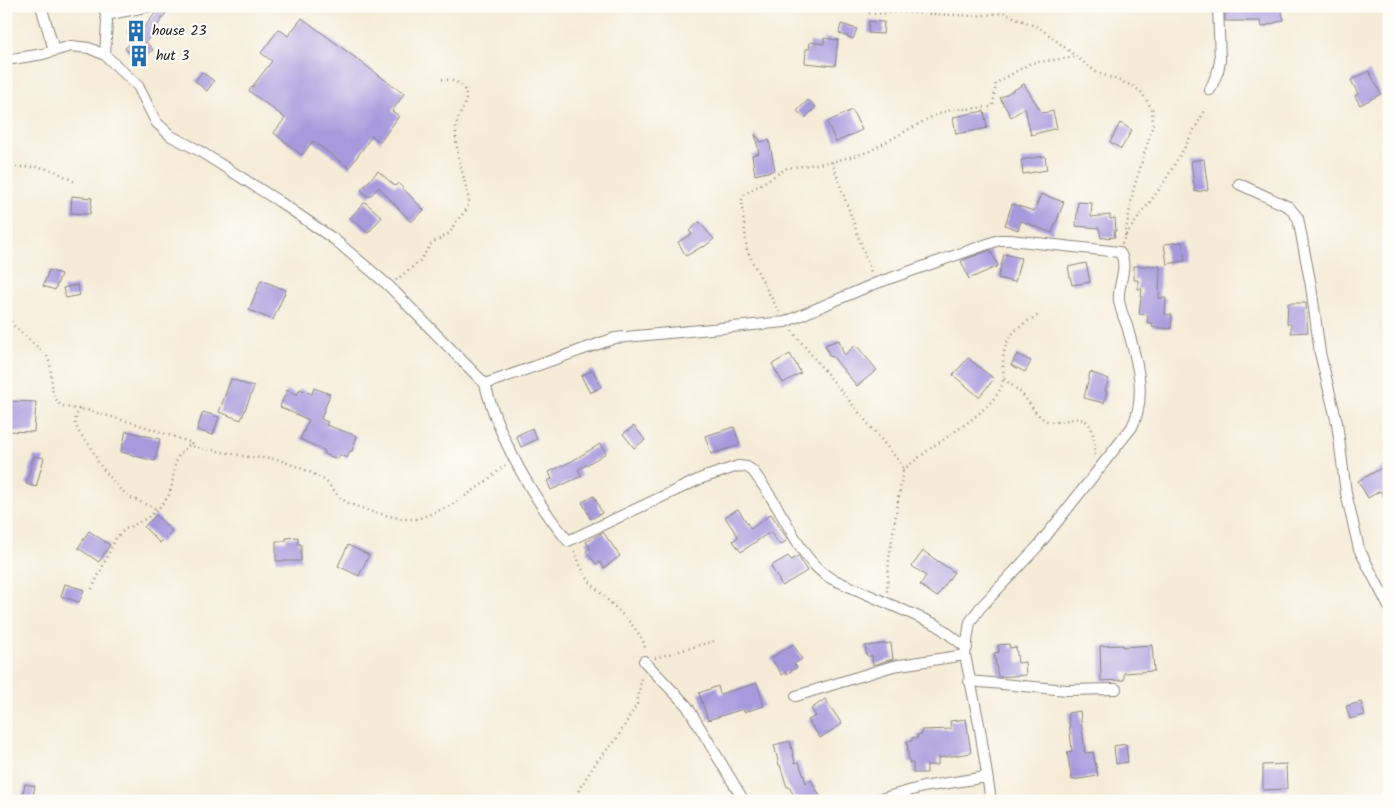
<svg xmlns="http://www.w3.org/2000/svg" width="1395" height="807" font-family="Kalam,sans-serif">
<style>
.building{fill:#a69add}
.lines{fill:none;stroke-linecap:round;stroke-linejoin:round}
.minor-casing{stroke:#88847a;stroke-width:12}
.path{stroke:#88847a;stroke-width:2.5;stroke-dasharray:1 4;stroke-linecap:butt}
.minor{stroke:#fff;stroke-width:10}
.labels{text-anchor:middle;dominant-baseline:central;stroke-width:4.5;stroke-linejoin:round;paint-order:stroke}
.poi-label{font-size:14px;fill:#1c1c1c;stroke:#fdfcf7;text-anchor:start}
</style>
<rect width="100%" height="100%" fill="#fdfcf7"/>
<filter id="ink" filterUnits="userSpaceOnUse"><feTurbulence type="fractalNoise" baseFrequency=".02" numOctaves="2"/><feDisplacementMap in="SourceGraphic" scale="10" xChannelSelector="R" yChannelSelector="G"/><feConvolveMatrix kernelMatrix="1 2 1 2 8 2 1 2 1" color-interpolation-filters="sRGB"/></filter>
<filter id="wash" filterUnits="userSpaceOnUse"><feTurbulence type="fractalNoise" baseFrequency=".0096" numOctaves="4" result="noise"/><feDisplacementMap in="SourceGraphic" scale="20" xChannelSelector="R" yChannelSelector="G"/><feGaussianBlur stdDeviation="1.12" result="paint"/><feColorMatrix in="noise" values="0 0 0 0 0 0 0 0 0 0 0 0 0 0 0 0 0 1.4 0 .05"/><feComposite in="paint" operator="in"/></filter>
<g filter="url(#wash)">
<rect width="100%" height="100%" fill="#f5ecd8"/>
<g id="blocks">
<path class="building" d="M1225,6h55l4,14 -22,7 -2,-6h-35z
M159,8l7,5 -20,29 7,8 -15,13 -13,-15 9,-8 -7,-8 11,-11 6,7z
M302,18l102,76 -12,17 7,5 -19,26 -8,-6 -23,32 -36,-27 -11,14 -28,-22 11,-15 -36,-27 23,-30 -11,-8 18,-24 9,7z
M869,21l15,1 -1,12 -15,-1z
M841,24l16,5 -4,10 -14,-6z
M824,38l14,2 -3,26 -30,-3 1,-14h3l1,-7 14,2z
M1369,71l12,23 -21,11 -5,-9 3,-2 -7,-14z
M202,72l12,9 -7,10 -12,-10z
M1024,84l18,29 11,-2 4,17 -26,7 -6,-27 -14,9 -11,-19z
M808,100l8,7 -11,11 -8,-7z
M852,110l10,20 -26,12 -9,-20z
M984,111l3,17 -31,6 -3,-17z
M1120,123l12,7 -11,19 -11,-7z
M755,134l6,8 8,-2 6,30 -20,5 -3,-20 7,-2z
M1045,156l2,14 -24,4 -2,-14z
M1204,159l4,31 -13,2 -4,-31z
M378,171l17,15 3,-3 26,27 -13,12 -32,-35 -10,10 -8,-7z
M1041,194l23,8 -12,31 -31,-12 -3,9 -13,-5 7,-21 22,7z
M72,196l20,2 -2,16 -19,-1z
M365,202l17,15 -14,16 -18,-15z
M1078,202l14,1 -1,14 19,-2v4l5,-1 1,13h-2l1,6 -14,1 -2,-10 -23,-2z
M699,222l15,17 -10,8 -1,-1 -17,10 -8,-14 14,-8 -3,-3z
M1182,242l3,19 -18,3 -3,-20z
M990,250l8,16 -29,13 -8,-18z
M1004,254l17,4 -6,24 -17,-4z
M1086,263l4,19 -18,3 -4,-18z
M1146,265l14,1 -1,32h7l-1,16 7,1 -1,14 -19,-2 1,-4h-6l1,-8 -9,-1 3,-25h-4v-9h-4v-14h12z
M49,270l12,4 -6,16 -12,-4z
M261,280l25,10 -13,30 -24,-10z
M77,285l3,10 -14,3 -3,-10z
M1288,303h18l2,29 -17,1v-9h-4z
M839,340l5,15 12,-10 21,25 -20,16 -25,-30 -2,1 -5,-12z
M790,354l11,19 -18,10 -11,-19z
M1017,354l14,7 -6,11 -14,-7z
M968,358l26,21 -15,18 -26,-22z
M593,370l8,17 -11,6 -9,-17z
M1090,372l19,7 -4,12h2l-3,12 -20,-5z
M231,379l23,8 -13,33 -22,-8z
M314,388l16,6 -9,25 7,3 -2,3 31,11 -5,15h-2l-3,7 -7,-3 -2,4 -14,-5 1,-3 -25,-12 9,-19 -29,-13 7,-17 10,5 3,-6 12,5z
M6,401l30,1 -2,30 -28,-1z
M203,412l16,5 -6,18 -16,-5z
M634,426l11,14 -11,8 -11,-14z
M734,427l6,18 -29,9 -6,-18z
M532,428l5,11 -16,8 -5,-11z
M126,431l34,8 -5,22 -34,-9z
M600,444l6,9 -28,17 4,6 -31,14 -4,-9 5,-2 -3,-7 23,-11z
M34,456l10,2 -8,29 -10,-3z
M1389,464v41l-9,-14 -12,7 -10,-17z
M594,496l8,17 -11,6 -9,-17z
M738,509l13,20 20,-15 17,26 -8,5 -10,-13 -29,20 -8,-11 5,-4 -13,-20z
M156,515l16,16 -12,12 -16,-16z
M89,531l21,14 -11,17 -21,-14z
M603,532l17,24 -16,12 -4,-6 -4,2 -10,-13 4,-3 -4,-6z
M298,537v7h3v17h-25v-20h10v-3z
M348,545l21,10 -10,21 -21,-10z
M923,551l31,21 -17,25 -17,-12 6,-9 -14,-10z
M788,556l3,4 7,-4 9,15 -25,15 -11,-20z
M65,584l19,6 -5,12 -18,-6z
M891,643l2,16 -20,6 -1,-9h-5l-2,-10z
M793,644l9,15 -8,5 3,3 -10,7 -1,-2 -4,3 -11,-17z
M1009,644l1,4 6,-1 2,16 7,-1 1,13 -28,2 -4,-24 5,-1 -1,-7z
M1123,645v2l29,-2 2,26 -30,2v7l-23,1 -1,-35z
M757,683l7,23 -20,6 -1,-3 -35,11 -9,-27 19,-7 2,8z
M825,699l17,25 -22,14 -12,-18 8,-4 -5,-7z
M1361,702l4,13 -15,4 -4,-13z
M1080,711l5,42 8,-1 5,24 -26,4 -5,-28 5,-1 -4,-38z
M966,719l5,34 -33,5v7h-11v8h-14v-10h-4l-2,-22h5v-3h6l-1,-3 5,-1 -1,-4 30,-1 -1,-8z
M790,741l5,22 4,-1 7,21 5,-3 12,21h-26l-8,-14h-2l-7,-22h-1l-5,-20z
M1126,744l2,18 -12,2 -2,-18z
M1286,764l1,25 -24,1v-25z
M25,784l10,2 -3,14 -10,-3z"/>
</g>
</g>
<g filter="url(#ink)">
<use href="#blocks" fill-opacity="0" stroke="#88847a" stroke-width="1"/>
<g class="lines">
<g class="minor-casing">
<path id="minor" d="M41,6l13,44
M104,6l3,15 -2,34
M106,15l44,-9
M6,60l37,-6 28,-8 18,2 16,7 33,31 18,36 15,14 27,14 82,52 55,38 54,46 96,98c13,53 48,115 83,157l134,-63 36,-12 9,1 6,4c10,14 20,28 28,43 15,24 24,48 49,64l107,47 30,23
M1210,90l8,-19 2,-10 -2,-55
M1239,184l50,23 9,11 13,68 9,67 17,70 9,70 13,56 30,58
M485,384l130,-46 170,-16 89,-38 125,-44h11l109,12c11,13 -2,33 0,48 1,9 5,18 8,26 9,32 21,69 5,101l-94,119 -58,62 -10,14 -5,33 15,74 11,72
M644,661l43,45 57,95
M969,681l98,9 49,-1
M796,696l97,-30 72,-11
M873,801l50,-14 63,-10"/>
</g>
<path class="path" d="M869,13c10,2 19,-1 29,-1l74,4 32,-3 36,15 56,44 37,14 8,6 11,17 1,16 -20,66 -8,45
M832,162l40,113
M6,167h33l16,4 20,11
M1122,244l3,-8 38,-52 23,-39 20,-37
M396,280l23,-18 13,-19 18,-10 5,-10 12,-14 2,-8c-4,-23 -14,-48 -13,-72 0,-15 15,-24 8,-40 -4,-8 -15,-9 -23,-10
M779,312l-26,-49 -6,-14 -5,-42v-7l3,-6 42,-26 45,-6 36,-10 65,-36 18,-6 39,-3 3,-2 3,-22 35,-20 45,-6
M6,313l7,12 34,31 3,8 3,31 7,10 10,3 17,2 53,15 52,18 -1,3 58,11 28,2 31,12 18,10 14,17 10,6 23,8 29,7h16l32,-13 33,-22 22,-19
M792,331l110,134 1,5 -14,88 -2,34
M1004,379c6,5 13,10 18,15 7,8 12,18 20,24 19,16 53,-26 53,37
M80,409l-4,7 -1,8 4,8 12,15 8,17 21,25 11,9 26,11
M903,470c13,-10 26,-21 40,-30 19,-14 41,-27 55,-47 7,-11 5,-17 5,-29 0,-26 13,-38 36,-49
M574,551c4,9 8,19 14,28 12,17 58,51 57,71
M92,589l24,-51 8,-8 23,-12 11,-9 10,-12 4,-12 3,-21 4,-9 11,-11
M655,658l59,-17
M578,801l1,-12 18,-28 19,-21 21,-36 5,-29"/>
<use href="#minor" class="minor"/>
</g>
</g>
<defs>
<g id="building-bare" transform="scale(1.725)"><path d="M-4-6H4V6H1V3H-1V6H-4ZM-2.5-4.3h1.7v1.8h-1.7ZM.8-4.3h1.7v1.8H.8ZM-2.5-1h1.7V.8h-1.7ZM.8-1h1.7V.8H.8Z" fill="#1f6fb2" stroke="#fdfcf7" stroke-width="2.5" paint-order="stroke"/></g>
</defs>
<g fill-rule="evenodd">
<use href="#building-bare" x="136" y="31"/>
<use href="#building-bare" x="139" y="56"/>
</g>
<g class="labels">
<g class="poi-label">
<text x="152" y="31">house 23</text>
<text x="156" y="56">hut 3</text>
</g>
</g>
<rect width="1395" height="807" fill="none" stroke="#fdfcf7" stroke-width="25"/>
</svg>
